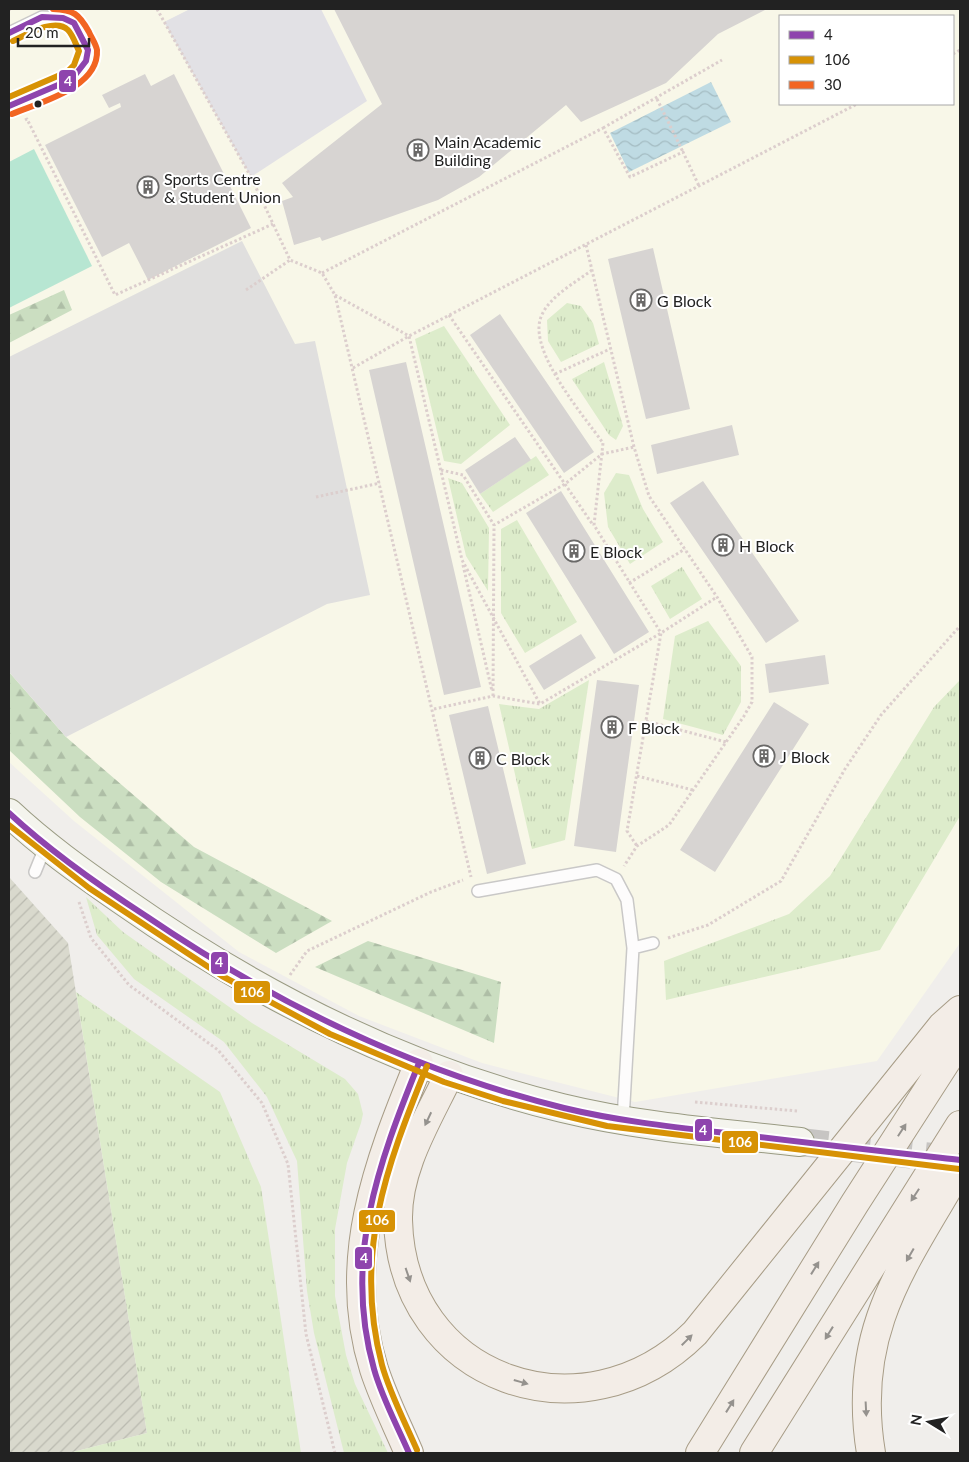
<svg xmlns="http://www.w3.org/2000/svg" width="969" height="1462" font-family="Lato,sans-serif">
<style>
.education{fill:#f8f7e8;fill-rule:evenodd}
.construction{fill:url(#construction-furrows)}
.grass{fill:url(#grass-tufts)}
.forest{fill:url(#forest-firs)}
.pitch{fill:#b7e6d2}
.parking{fill:#e0dfde}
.plaza{fill:#e2e1e5}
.water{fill:url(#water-waves)}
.building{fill:#d7d4d2}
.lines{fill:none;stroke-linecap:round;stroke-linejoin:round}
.secondary-tunnel{stroke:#c7c5c3;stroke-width:28;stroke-dasharray:28 14;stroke-linecap:butt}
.lane-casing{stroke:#c9c8c7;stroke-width:14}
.secondary-casing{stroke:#999a82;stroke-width:30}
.primary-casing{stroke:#a79c86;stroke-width:30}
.path{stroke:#dccecd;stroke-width:3;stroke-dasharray:2.5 2.5;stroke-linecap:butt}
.lane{stroke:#fdfcfc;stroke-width:11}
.secondary{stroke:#f4f4ed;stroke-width:28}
.primary{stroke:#f3ede7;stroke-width:28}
.bus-1-casing{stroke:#fff;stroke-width:10}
.bus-2-casing{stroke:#fff;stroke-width:10}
.bus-3-casing{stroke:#fff;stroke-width:10}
.bus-1{stroke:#8e44ad;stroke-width:6}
.bus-2{stroke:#d79205;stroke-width:6}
.bus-3{stroke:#f26522;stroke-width:6}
.oneway{fill:#95928e}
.bus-dot{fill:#222;stroke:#fff;stroke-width:2}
.labels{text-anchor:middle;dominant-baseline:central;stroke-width:4;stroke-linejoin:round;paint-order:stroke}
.poi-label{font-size:16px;fill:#222;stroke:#fff;text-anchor:start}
.line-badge{stroke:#fff;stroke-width:2}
.badge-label{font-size:14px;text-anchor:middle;font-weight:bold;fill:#fff}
</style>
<defs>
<pattern id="construction-furrows" width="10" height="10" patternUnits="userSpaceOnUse" patternTransform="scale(1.25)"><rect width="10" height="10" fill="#d9d9cd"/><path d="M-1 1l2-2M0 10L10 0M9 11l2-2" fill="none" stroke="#babab0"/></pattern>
<pattern id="grass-tufts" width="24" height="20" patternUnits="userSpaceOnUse" patternTransform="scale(1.25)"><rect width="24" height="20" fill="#ddeccb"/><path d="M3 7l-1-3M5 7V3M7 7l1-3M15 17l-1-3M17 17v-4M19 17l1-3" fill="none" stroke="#bdcaae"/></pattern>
<pattern id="forest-firs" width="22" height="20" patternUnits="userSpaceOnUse" patternTransform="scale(1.25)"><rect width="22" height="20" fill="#cbdec1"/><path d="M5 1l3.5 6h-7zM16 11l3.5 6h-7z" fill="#aebea6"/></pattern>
<pattern id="water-waves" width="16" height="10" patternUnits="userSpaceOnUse" patternTransform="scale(1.25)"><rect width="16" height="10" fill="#bfdbe3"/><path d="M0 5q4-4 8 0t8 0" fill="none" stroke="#a4bcc2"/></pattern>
</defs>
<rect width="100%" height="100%" fill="#f0eeeb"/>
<path class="education" d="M9,9h951v934l-83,118 -242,41 -153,-39 -123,-47 -120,-64 -165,-131 -65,-59zM780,16h173v88h-173z"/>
<path class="construction" d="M9,877l59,66 79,490 -78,20h-60z"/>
<path class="grass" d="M567,303l14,3 12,17 6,21 -38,18 -13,-21 -1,-21z
M444,326l66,99 -49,39 -17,-3 -29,-122z
M604,362l19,64 -7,14 -7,-5 -37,-56z
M536,456l13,19 -56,37 -13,-18z
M616,473l13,2 14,34 20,33 -33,22 -22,-37 -4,-34z
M448,478l14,5 27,45 -1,63 -22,-35z
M517,520l60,102 -52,31 -24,-40v-84z
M682,567l20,32 -32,20 -19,-33z
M708,621l33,45v36l-18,33 -60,-16 12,-83z
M589,680l-24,160 -33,9 -33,-145 40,5z
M960,680v136l-80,134 -214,50 -2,-39 125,-47 41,-38 104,-169z
M86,897l37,35 129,91 93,56 13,15 5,20 -2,9 -14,40 -12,66v67l11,59 9,29 33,69h-44l-30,-120 -7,-42 -10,-130 -30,-64 -43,-55 -90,-63 -37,-44z
M76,992l144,100 41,95 40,266h-232l78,-20z"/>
<path class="forest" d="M64,290l8,20 -63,33v-28z
M9,672l57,65 128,110 138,74 -56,32 -115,-71 -81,-65 -71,-67z
M368,941l133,41 -7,61 -179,-76z"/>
<path class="pitch" d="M34,149l58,117 -83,42v-146z"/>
<path class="parking" d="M242,241l53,103 20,-3 55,254 -43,9 -261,133 -57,-65v-315z"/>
<path class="plaza" d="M190,9h131l46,92 -116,76 -87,-155z"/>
<path class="water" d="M711,82l20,40 -102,50 -19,-39z"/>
<path class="building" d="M334,9h433l-49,25 -52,49 -85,39 -15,-17 -87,72 -41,23 -116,41 -2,-4 -26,8 -12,-44 11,-4 -11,-14 100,-79z
M145,74l6,12 23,-12 77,154 -103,52 -19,-37 -27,14 -57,-112 76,-38 -1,-4 -11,5 -7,-13z
M653,248l37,161 -44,10 -38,-160z
M500,314l94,138 -30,21 -94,-138z
M406,362l75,325 -37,8 -75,-325z
M732,425l7,30 -82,19 -6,-29z
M515,437l16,23 -51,34 -15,-24z
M703,481l96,140 -33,22 -96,-140z
M561,491l88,141 -35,22 -88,-141z
M581,634l15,24 -52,32 -15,-24z
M825,655l4,29 -60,9 -4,-29z
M597,680l42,5 -23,167 -42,-6z
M774,702l35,22 -94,148 -35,-22z
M488,706l38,158 -39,10 -38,-159z"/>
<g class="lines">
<path class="secondary-tunnel" d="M800,1142l160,18"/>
<g class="lane-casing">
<path id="lane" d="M9,33l33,-16 21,1 11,5 14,27 -2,11 -5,9 -9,9 -63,27
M35,872l11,-27
M478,891l119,-21 19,9 11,21 6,48 -10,172
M633,948l20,-5"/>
</g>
<g class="secondary-casing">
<path id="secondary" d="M9,813c34,32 72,59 111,86 134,94 282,170 442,209 78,19 159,25 238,34"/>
</g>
<g class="primary-casing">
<path id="primary" d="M449,1075c-22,46 -52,93 -51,145 4,161 186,223 297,113l247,-307 18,-16
M409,1453c-12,-28 -26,-56 -35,-84 -34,-108 4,-206 45,-306
M700,1453l155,-250 105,-163
M754,1453l206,-328
M871,1453c-20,-121 32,-187 89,-285"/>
</g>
<path class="path" d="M157,9l94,168 39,83 32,13 13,22 136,582
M9,10l1,-1
M953,54l7,-4
M657,99l26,53
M25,120l2,-1 88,176 158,-71
M603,128l119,-68
M586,245l48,202 15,49 68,101 35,60v45l-8,14 -75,109 -32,21 -13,20
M592,270c-17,13 -46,28 -52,50 -9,34 43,95 63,123l-9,82 67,108 -34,198 10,15
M322,273l281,-145 27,49 53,-25 16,34
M246,290l44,-30
M335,295l74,41 53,224 78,144
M449,315l144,210
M353,368l56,-32 448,-232
M555,374l55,-25
M441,470l22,5 31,50
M316,497l64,-14
M463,565l29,126
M629,583l56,-34
M493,696l1,-171 71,-41 37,-30 32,-7
M434,709l59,-13 47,8 121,-71 56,-36
M646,721l80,21
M637,776l56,14
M79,902l12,36 38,47 89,65 44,53 26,61 18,170 29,119
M668,938l40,-13 73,-44 64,-112 36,-54 79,-89
M290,975l17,-24 124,-59 32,-12
M695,1102l102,9"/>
<use href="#lane" class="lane"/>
<use href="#secondary" class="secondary"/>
<use href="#primary" class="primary"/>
<g class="bus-1-casing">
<path id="bus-1" d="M9,33l33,-16 21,1 11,5 14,27 -2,11 -14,18 -63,27
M9,813c42,39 89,72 137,103 128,87 267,155 418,192 58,14 119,20 179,27 72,9 145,17 217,25
M409,1453c-12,-28 -27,-55 -35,-84 -31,-109 4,-205 45,-306"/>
</g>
<g class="bus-2-casing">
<path id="bus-2" d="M9,97l58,-25 7,-7 5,-14c-3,-6 -6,-16 -11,-21 -13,-13 -42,5 -55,11
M9,825l80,63 133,88 108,58 114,48 59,19 104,25 352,43
M417,1450c-12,-28 -27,-56 -35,-85 -29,-110 4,-198 45,-299"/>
</g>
<g class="bus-3-casing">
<path id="bus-3" d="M12,114c28,-12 87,-26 85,-64 -1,-6 -6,-13 -8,-18 -10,-18 -15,-22 -36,-23"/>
</g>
<use href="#bus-1" class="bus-1"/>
<use href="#bus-2" class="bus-2"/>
<use href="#bus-3" class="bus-3"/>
</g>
<defs><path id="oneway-solid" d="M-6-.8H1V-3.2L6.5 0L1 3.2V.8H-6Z" transform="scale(1.25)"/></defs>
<g class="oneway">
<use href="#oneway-solid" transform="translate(428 1119) rotate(115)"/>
<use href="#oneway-solid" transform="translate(902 1130) rotate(-57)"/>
<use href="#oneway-solid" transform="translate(915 1195) rotate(123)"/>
<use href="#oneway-solid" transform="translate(910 1255) rotate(120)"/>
<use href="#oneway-solid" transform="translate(815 1268) rotate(-58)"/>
<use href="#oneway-solid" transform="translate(408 1275) rotate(71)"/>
<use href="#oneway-solid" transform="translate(829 1333) rotate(122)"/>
<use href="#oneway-solid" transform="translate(687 1340) rotate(-45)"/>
<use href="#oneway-solid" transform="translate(521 1382) rotate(16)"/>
<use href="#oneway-solid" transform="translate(730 1406) rotate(-58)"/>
<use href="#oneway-solid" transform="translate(866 1409) rotate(87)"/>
</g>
<defs>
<g id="building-ring" transform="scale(1.125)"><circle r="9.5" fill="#fff" stroke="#6a6968" stroke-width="1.5"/><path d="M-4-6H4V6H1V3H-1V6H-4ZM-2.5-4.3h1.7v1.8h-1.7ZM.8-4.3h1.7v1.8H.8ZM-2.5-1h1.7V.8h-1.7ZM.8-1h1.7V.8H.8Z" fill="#6a6968"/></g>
</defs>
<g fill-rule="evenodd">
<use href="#building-ring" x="418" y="150"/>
<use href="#building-ring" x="148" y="187"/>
<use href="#building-ring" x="641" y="300"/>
<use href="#building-ring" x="723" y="545"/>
<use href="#building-ring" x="574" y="551"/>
<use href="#building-ring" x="612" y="727"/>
<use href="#building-ring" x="764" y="756"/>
<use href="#building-ring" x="480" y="758"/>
</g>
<circle class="bus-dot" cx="38" cy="104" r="4.5"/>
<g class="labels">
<g class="poi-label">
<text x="434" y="141">Main Academic<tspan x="434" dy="18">Building</tspan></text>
<text x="164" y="178">Sports Centre<tspan x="164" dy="18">&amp; Student Union</tspan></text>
<text x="657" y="300">G Block</text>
<text x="739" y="545">H Block</text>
<text x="590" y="551">E Block</text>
<text x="628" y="727">F Block</text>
<text x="780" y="756">J Block</text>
<text x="496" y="758">C Block</text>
</g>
</g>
<g class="line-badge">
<rect x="58" y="69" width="19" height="24" rx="5" fill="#8e44ad"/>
<rect x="210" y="951" width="19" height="24" rx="5" fill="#8e44ad"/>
<rect x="233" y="980" width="38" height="24" rx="5" fill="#d79205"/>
<rect x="694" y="1118" width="19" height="24" rx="5" fill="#8e44ad"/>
<rect x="721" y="1130" width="38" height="24" rx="5" fill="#d79205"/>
<rect x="358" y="1209" width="38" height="24" rx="5" fill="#d79205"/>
<rect x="354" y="1246" width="19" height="24" rx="5" fill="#8e44ad"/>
</g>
<g class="badge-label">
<text x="68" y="86">4</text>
<text x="219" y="967">4</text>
<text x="252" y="997">106</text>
<text x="703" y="1135">4</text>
<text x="740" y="1147">106</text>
<text x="377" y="1225">106</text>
<text x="364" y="1263">4</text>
</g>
<rect width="969" height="1462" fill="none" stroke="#222222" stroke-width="20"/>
<rect x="779" y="15" width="175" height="90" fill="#ffffff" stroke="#a7a7a7"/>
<rect x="789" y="31" width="25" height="8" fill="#8e44ad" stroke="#a7a7a7"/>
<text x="824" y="40" font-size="15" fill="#222222">4</text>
<rect x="789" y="56" width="25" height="8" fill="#d79205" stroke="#a7a7a7"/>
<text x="824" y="65" font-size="15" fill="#222222">106</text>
<rect x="789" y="81" width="25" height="8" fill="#f26522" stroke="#a7a7a7"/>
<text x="824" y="90" font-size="15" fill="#222222">30</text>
<g transform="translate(929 1422) rotate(280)" stroke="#ffffff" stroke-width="4" paint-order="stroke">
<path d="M0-4L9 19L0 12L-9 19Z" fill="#222222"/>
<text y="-8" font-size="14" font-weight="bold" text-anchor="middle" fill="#222222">N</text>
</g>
<path d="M18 38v8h71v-8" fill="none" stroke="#222222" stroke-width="2.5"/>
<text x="25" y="38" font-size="15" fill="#222222" stroke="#ffffff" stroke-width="4" paint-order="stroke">20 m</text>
</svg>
